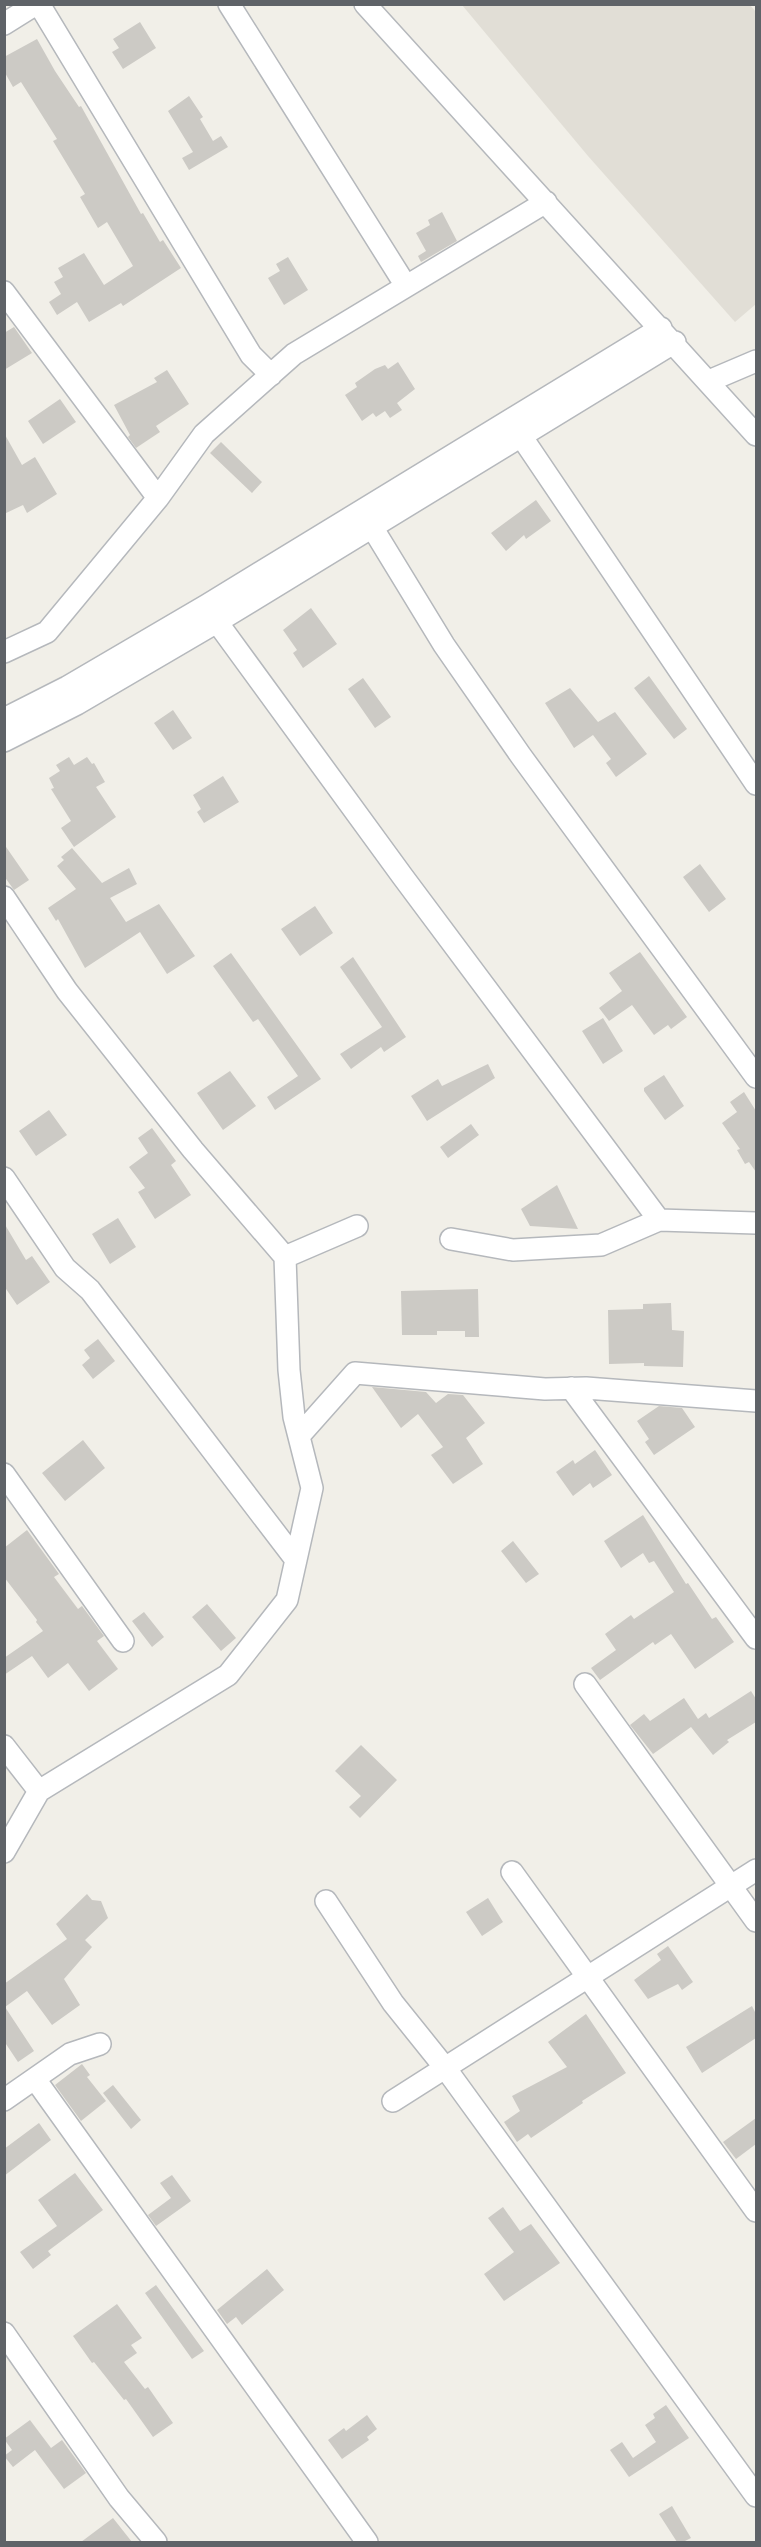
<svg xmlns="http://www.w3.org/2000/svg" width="761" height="2547" font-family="Montserrat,sans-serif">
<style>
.education{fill:#e1ded6}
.building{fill:#cccac5}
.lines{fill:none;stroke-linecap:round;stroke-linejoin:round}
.minor-casing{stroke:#b5b8bc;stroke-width:24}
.minor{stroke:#fff;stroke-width:21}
</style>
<rect width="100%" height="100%" fill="#f1efe8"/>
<path class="education" d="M462,5h288l6,7v292l-21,18 -147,-166z"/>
<path class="building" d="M140,22l16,26 -33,21 -11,-17 7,-4 -6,-9z
M37,39l18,32 24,36 2,-1 60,108 2,-1 17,29 3,-2 18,28 -58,38 -2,-3 -32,19 -12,-20 -20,13 -8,-13 12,-8 -7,-12 9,-5 -5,-9 26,-15 20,32 29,-19 -26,-44 -9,6 -18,-31 5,-3 -32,-53 4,-2 -36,-57 -8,5 -9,-16v-14z
M189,96l14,21 -3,2 13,22 8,-5 7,11 -39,23 -7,-12 11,-6 -25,-41z
M442,212l15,29 -36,21 -3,-6 8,-5 -10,-18 14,-8 -2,-5z
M288,257l20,33 -24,15 -16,-27 12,-7 -4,-7z
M14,327l18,26 -28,17v-37z
M398,362l17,27 -18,14 5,7 -12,8 -5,-7 -9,6 -3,-4 -11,8 -17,-26 12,-8 -2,-4 20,-14 10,-4 3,4z
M167,370l22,34 -33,22 4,6 -24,16 -8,-11 2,-2 -16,-30 43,-23 -3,-4z
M60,399l16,23 -33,22 -15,-23z
M4,433l18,32 13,-8 22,37 -30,19 -4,-8 -19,9z
M221,442l41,40 -10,11 -42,-40z
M536,500l15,21 -25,18 -2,-4 -18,16 -15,-18z
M311,608l26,36 -34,24 -10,-15 4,-3 -14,-20z
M649,676l38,53 -13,10 -40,-51z
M363,678l28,39 -16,11 -27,-39z
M570,688l28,34 17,-10 32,42 -31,23 -10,-14 5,-4 -18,-24 -19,13 -29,-45z
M173,710l19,28 -19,12 -19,-27z
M69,757l5,8 13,-8 5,7 2,-1 11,19 -9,5 20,30 -42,30 -13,-19 10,-7 -20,-32 3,-1 -5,-10 11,-7 -4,-6z
M223,776l16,26 -35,21 -7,-11 4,-3 -8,-14z
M4,844l25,36 -15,10 -10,-14z
M72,848l30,35 27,-15 8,16 -27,14 16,24 33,-18 36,52 -28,18 -27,-42 -55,36 -27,-49 -2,2 -8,-13 28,-19 -19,-23 7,-6 -3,-3z
M700,864l26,35 -17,13 -26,-35z
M315,906l18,27 -33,23 -19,-27z
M640,952l47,65 -16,12 -3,-4 -14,10 -22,-30 -23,16 -10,-13 23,-17 -13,-18z
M231,953l90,126 -46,31 -8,-13 31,-21 -40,-57 -5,3 -40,-56z
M353,957l53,80 -22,15 -3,-5 -30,22 -11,-15 42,-27 -42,-60z
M603,1018l20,33 -20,13 -21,-33z
M488,1064l7,14 -68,43 -16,-25 27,-17 4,7z
M230,1071l26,35 -33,24 -26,-37z
M664,1075l20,31 -19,14 -21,-29v-3z
M744,1092l12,19v61l-7,-10 -4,2 -8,-14 3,-1 -18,-26 15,-11 -7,-10z
M49,1110l18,25 -31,21 -17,-25z
M471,1124l8,11 -31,23 -8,-11z
M152,1128l24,33 -5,4 20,30 -36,24 -17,-27 7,-4 -16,-21 19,-14 -10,-15z
M557,1185l21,44 -48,-3 -9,-17z
M118,1218l18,29 -26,17 -18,-30z
M4,1223l22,37 6,-4 18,26 -33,23 -13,-19z
M478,1289l1,48h-14v-6h-28v4h-35l-1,-44z
M671,1303l1,27 12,1 -1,36 -39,-1v-3l-35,1 -1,-54 35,-1v-5z
M98,1339l17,22 -22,18 -11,-14 8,-7 -6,-8z
M372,1387l54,5 10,11 12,-9 15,1 22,28 -19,15 17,26 -30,20 -22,-29 12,-8 -25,-33 -17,14z
M659,1406l23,2 13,19 -41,28 -9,-13 4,-3 -12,-18z
M83,1440l22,28 -40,33 -23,-28z
M595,1450l17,25 -19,13 -3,-5 -17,13 -17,-24 17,-12 2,4z
M643,1515l43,69 2,-1 24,36 4,-2 18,25 -39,27 -24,-35 -16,11 -2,-3 -53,38 -9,-12 25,-18 -11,-16 26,-19 3,4 40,-27 -20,-31 -5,2 -6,-10 -22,15 -17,-27z
M27,1530l32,44 -5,3 24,32 4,-3 22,30 -7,5 21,28 -29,22 -21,-28 -20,15 -16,-22 -28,19v-17l39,-27 -7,-9 1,-2 -33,-43v-29z
M513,1541l26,33 -13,9 -25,-32z
M207,1604l29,34 -15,13 -29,-34z
M144,1612l20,25 -12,10 -20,-26z
M751,1691l5,8v23l-29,18 2,2 -16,13 -22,-28 -38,27 -23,-29 14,-11 6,7 34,-23 14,21 8,-6 3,5z
M361,1745l36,35 -37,38 -11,-11 12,-11 -26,-25z
M87,1894l5,6 9,1 7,17 -23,22 7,7 -28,32 16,26 -28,20 -25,-34 -22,16 29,44 -16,11 -14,-21v-57l63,-45 -11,-15z
M488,1898l15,24 -21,14 -16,-24z
M668,1946l25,36 -11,8 -4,-6 -30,15 -14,-19 27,-20 -4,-6z
M752,2006l4,8v24l-54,35 -16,-26z
M586,2014l40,59 -44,28 1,2 -52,35 -3,-4 -11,8 -13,-20 16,-11 -8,-15 55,-29 -19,-25z
M82,2064l8,11 -3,2 19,24 -25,20 -26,-36z
M113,2085l28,35 -10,9 -28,-36z
M756,2118v26l-20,15 -13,-17z
M39,2123l12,17 -47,36v-27z
M75,2173l28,37 -55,41 3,4 -18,14 -13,-17 37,-26 -19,-26z
M172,2175l19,26 -35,25 -8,-11 23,-17 -11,-15z
M503,2207l17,24 11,-7 29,39 -56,38 -20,-27 30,-22 -26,-34z
M267,2269l17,21 -42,35 -6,-8 -9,7 -10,-14z
M156,2285l48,66 -12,8 -47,-66z
M117,2304l25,34 -11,7 6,8 -13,9 21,27 3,-2 25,36 -20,14 -27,-38 -2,1 -30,-38 -2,1 -19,-27z
M666,2405l23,33 -60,39 -19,-27 12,-8 11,16 23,-16 -11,-17 10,-7 -2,-4z
M367,2415l10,14 -10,8 2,3 -27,19 -14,-19 16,-12 2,3z
M30,2420l21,28 11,-8 24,33 -22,16 -29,-39 -22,17 -9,-11 8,-6 -8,-11z
M672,2506l19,32 -8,4h-6l-18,-28z
M113,2518l19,24h-51z"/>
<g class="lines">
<g class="minor-casing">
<path id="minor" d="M39,4l212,351 20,20
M229,4l177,282
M365,4l391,431
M4,24l32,-20
M4,292l154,206
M709,381l47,-20
M521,436l235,348
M372,527l72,118 77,111 235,321
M217,622l186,255 256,343
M4,652l43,-20 111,-134 46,-64 90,-80 252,-152
M4,719l63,-32 140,-82 454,-277
M4,741l73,-37 140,-82 458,-280
M4,897l63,94 126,159 92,107
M4,1178l61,90 25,22 206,270
M451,1239l62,11 88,-5 58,-25 97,3
M571,1388l185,250
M299,1436l56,-63 190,16 41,-1 170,13
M4,1474l119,167
M585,1684l171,237
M4,1746l35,45
M4,1852l35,-61 189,-116 59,-75 25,-112 -18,-71 -5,-47 -4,-113 72,-31
M512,1872l244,339
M326,1901l67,102 53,66 310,427
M35,2079l332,463
M4,2100l66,-46 30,-10
M393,2101l363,-231
M4,2333l115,165 37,44"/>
</g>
<use href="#minor" class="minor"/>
</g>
<rect width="761" height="2547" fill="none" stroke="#5f6368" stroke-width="12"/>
</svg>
